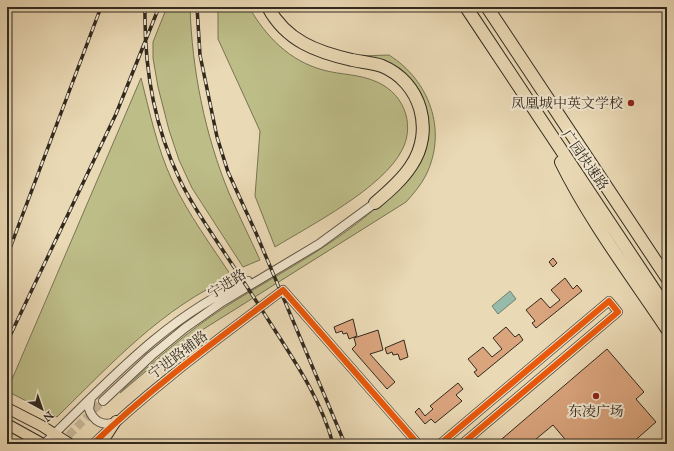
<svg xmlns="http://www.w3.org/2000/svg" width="674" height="451" font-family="'IM FELL Great Primer','Noto Serif SC',serif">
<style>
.green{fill:#bdbd88;stroke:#787454}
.water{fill:#98baaa;stroke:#6f8072}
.building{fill:#daa47d;stroke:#322a1f}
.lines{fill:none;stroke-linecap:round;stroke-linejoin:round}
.minor-tunnel{stroke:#c5b697;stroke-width:8;stroke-dasharray:8 4;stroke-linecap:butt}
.minor-casing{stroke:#605644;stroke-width:10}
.major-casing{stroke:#322a1f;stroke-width:12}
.highway-casing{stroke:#322a1f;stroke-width:14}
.minor{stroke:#f1e6cf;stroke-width:8}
.major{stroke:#ead9b5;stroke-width:10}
.highway{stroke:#ead9b5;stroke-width:12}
.rail-casing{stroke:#322a1f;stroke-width:3.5}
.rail{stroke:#f1e6cf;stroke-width:2;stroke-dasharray:6;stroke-linecap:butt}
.cycleway-casing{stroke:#f1e6cf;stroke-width:8}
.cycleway{stroke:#e8590c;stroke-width:6}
.poi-dot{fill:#8f2418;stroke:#f1e6cf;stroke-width:1.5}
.labels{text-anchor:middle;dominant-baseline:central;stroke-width:4;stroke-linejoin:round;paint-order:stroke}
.poi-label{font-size:14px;fill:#322a1f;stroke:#f1e6cf;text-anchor:end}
.street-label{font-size:14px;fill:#322a1f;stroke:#f1e6cf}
</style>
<rect width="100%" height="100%" fill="#ead9b5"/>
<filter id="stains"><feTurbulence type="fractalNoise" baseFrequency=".005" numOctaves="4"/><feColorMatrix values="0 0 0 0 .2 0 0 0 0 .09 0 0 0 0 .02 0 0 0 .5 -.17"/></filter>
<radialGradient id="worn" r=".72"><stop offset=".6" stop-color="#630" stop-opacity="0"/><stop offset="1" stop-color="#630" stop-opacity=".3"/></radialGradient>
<path class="green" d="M167,7h23c2,63 15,128 39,186 10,23 21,45 31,67l-17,7 -51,-79 -13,-28 -10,-30 -11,-43 -5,-29v-16z
M218,7h31c17,30 41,54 74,63 18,5 37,4 54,12 14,6 25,18 29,33 3,11 2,24 -4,35 -19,38 -91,75 -127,97l-20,-51 5,-65 -42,-92z
M389,55c40,25 59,75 37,120 -5,10 -12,18 -20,27l-223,140 -32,25 -31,26c33,-32 67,-61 105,-86 59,-37 121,-67 171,-118 10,-10 21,-19 27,-32 6,-14 7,-29 4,-44 -2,-14 -10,-31 -22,-38 -14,-8 -30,-13 -45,-19z
M141,78c9,35 16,70 31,102 16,34 39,65 60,97 -69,30 -122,88 -175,140l-50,-26z"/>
<path class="water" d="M510,291l6,8 -18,15 -6,-8z"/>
<path class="building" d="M553,258l4,5 -4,4 -4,-5z
M565,278l8,11 4,-4 5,6 -46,37 -4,-5 3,-2 -9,-11 15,-12 9,10 10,-8 -9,-10z
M353,319l4,17 -8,3 -2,-6 -4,1 -1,-3 -6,2 -2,-6z
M506,327l9,10 4,-3 4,6 -45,37 -4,-5 3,-2 -9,-11 15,-12 9,10 10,-8 -9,-11z
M378,330l5,20 -13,4 25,28 -8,7 -35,-40 4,-4 -2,-7z
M404,340l4,17 -8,3 -2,-6 -5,1 -1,-3 -5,2 -2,-6z
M607,349l37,43 -8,7 20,23 -25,22h-62l-16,-19 -23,19h-34z
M458,383l5,6 -7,6 6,6 -27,22 -4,-4 -6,5 -10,-12 4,-4 6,8 8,-7 -3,-3z"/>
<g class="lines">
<path class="minor-tunnel" d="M60,444l43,-43"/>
<g class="minor-casing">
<path id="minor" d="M91,398l-2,11c4,12 14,18 26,13
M103,401l48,-45 34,-28 37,-26 97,-58 56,-41
M44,444c62,-60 123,-129 204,-163
M93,444c60,-58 124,-104 190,-154l135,154
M440,444l169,-143 9,11 -156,132"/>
</g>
<g class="major-casing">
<path id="major" d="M7,408l35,18 28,18
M7,424l36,20
M104,444l1,-6 11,-17"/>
</g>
<g class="highway-casing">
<path id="highway" d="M268,7c18,34 49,45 84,53 10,2 21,3 30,6 39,16 53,65 29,100 -9,14 -23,26 -36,37
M466,7l201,302
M487,7l180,271
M561,162c29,59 70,113 106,167"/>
</g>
<use href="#minor" class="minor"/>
<use href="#major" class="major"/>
<use href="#highway" class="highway"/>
<g class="rail-casing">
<path id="rail" d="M145,7c-1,58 9,118 34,171 10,22 24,42 37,62 18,27 36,54 53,81 25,39 52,78 64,123
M197,7l3,48 17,82 11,35 28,61 89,211
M7,256l94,-249
M7,342l109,-228 43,-107"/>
</g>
<use href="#rail" class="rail"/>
<g class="cycleway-casing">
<path id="cycleway" d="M93,444c60,-58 124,-104 190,-154l135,154
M440,444l169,-143 9,11 -156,132"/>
</g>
<use href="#cycleway" class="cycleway"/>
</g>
<g class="poi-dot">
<circle cx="631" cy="103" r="4"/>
<circle cx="596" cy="396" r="4"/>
</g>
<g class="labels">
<g class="poi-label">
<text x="623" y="103">凤凰城中英文学校</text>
<text x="596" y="411" text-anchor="middle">东凌广场</text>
</g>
<g class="street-label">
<text transform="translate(585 160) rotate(55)">广园快速路</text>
<text transform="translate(227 284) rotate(-32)">宁进路</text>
<text transform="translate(178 355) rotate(-37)">宁进路辅路</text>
</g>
</g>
<rect width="674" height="451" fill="none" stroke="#ead9b5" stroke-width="24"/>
<rect x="8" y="8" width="658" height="435" fill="none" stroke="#322a1f" stroke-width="2"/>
<rect x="12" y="12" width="650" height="427" fill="none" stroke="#322a1f"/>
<g transform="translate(42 409) rotate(140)" stroke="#f1e6cf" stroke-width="3" paint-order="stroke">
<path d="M0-3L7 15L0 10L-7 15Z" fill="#322a1f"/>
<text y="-6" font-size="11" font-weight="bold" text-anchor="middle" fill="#322a1f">N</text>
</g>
<rect width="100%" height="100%" filter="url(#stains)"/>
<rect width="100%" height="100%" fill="url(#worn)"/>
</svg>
